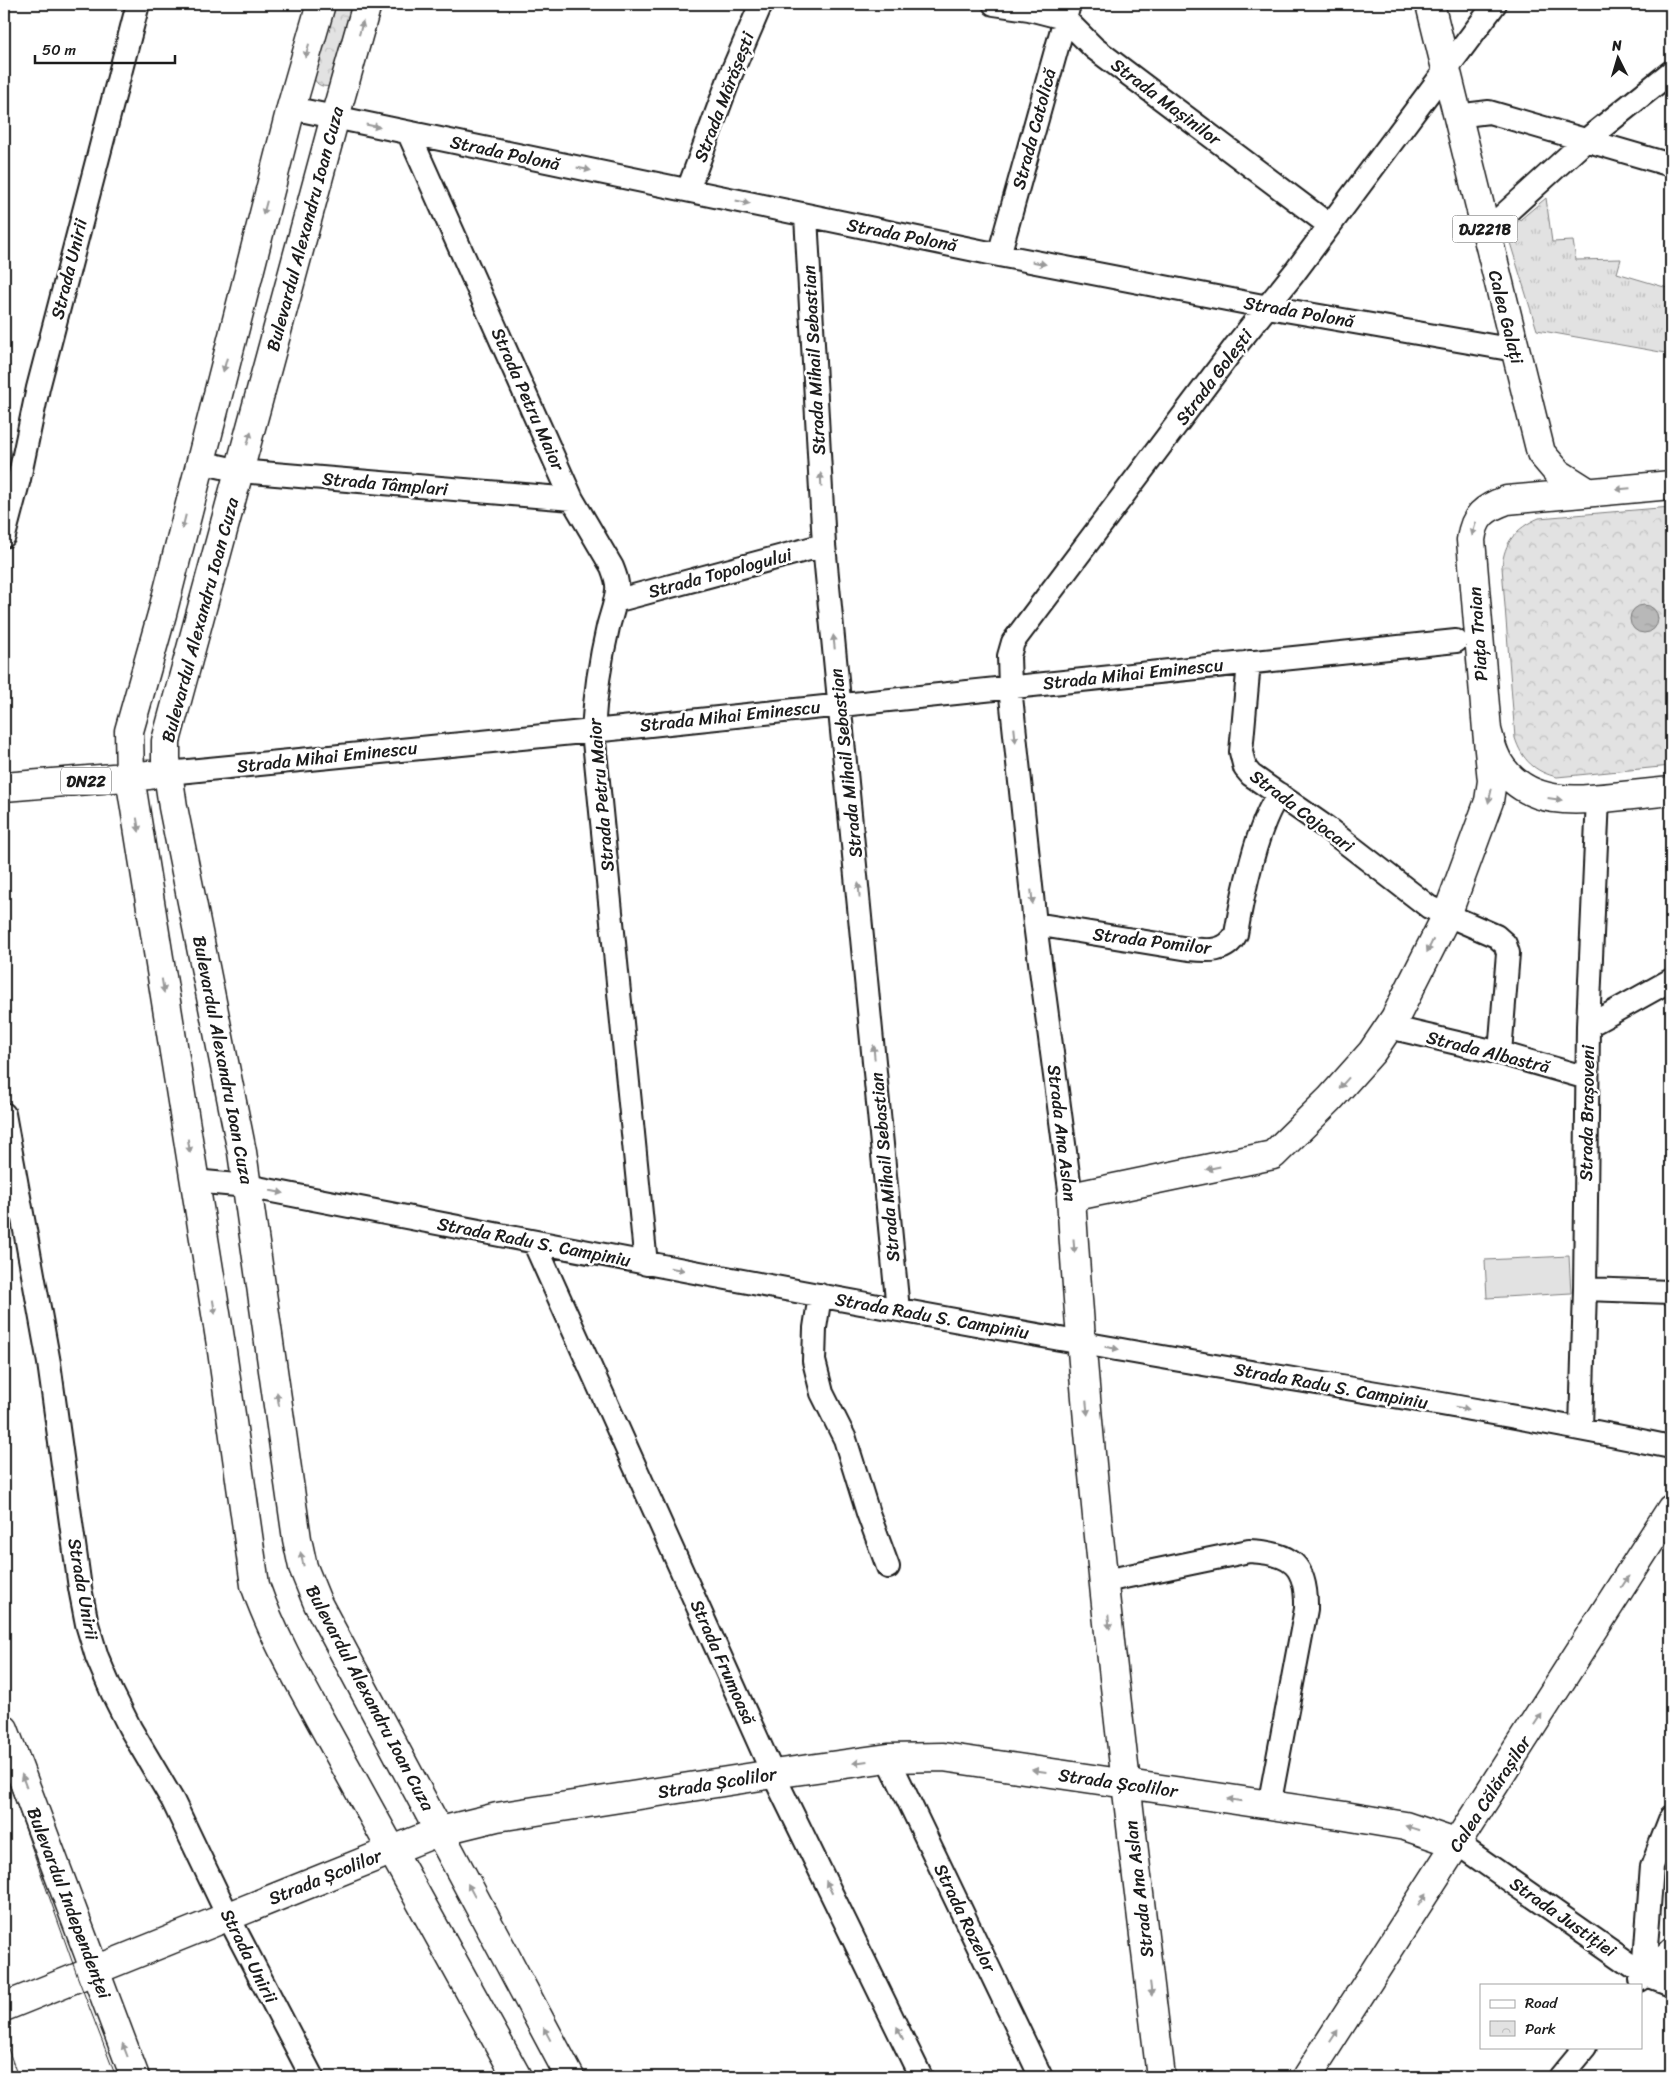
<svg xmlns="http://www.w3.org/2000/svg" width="1675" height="2081" font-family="Sriracha,sans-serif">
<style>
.grass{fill:url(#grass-tufts);stroke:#7f7f7f}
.park{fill:url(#park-crowns);stroke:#7f7f7f}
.pitch{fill:#e2e2e2;stroke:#7f7f7f}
.water{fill:url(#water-ripples);stroke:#7a7a7a}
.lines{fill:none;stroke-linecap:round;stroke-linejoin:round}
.minor-casing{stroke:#1c1c1c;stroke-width:26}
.major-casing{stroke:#1c1c1c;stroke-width:31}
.minor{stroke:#fff;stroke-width:22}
.major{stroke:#fff;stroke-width:28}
.tram{stroke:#1c1c1c;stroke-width:1}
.oneway{fill:#999}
.labels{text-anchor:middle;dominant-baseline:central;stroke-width:5;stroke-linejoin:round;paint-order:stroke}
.shield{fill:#fff;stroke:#606060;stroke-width:1}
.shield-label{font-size:16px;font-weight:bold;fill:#1c1c1c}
.street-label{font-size:18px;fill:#1c1c1c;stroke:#fff}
</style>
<defs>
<pattern id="grass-tufts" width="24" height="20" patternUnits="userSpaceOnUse" patternTransform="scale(1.25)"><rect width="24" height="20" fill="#e2e2e2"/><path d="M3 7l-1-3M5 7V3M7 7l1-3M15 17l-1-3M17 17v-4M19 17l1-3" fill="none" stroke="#c1c1c1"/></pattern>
<pattern id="park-crowns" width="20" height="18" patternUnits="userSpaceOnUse" patternTransform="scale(1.25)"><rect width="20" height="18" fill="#e2e2e2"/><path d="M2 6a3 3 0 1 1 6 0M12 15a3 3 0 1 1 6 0" fill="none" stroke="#c1c1c1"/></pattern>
<pattern id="water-ripples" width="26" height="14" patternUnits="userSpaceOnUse" patternTransform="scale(1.25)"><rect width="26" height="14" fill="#b8b8b8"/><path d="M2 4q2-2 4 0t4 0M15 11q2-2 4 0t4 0" fill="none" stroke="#9e9e9e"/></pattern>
</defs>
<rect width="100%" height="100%" fill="#fff"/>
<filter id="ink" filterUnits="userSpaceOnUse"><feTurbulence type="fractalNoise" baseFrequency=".02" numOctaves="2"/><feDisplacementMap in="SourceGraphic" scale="10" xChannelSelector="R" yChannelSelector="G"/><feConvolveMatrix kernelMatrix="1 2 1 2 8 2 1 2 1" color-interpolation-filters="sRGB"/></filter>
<g filter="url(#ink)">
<path class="grass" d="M1546,198l6,44 21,-1 3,19 45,-1 -4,14 54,16v48l-5,16 -129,-23 -30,-97 2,-4z"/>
<path class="park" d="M329,4h28l-24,82c-10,1 -16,1 -20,-10z
M1671,507v259l-114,11c-22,-5 -35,-17 -42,-39l-13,-171c2,-25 14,-39 37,-49z"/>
<path class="pitch" d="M1569,1256l2,37 -84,5 -2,-38z"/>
<path class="water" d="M1630 619a14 14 0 1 1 28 0a14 14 0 1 1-28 0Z"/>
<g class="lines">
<g class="minor-casing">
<path id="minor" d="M994,4l35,5 35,9 30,30 235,177
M291,108l708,147 269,52 247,43
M1456,116l33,-4 182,53
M409,134l163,365 40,68c3,8 6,15 5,23 -1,13 -6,25 -9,37 -8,34 -13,69 -15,104l53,533
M688,190l43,-116 30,-70
M806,216l18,329 74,765
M1485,232l100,-91 86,-69
M999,255l69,-247
M200,462l40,9 332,28
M4,536l15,-57 19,-91 100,-384
M615,601l209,-56
M1249,662l-8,90 4,16 6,7 76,53 102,79 67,29 9,8 3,9 -8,100
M168,773l425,-42 863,-90
M1035,924l154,25c19,2 37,4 47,-15 6,-36 21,-111 43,-140
M1588,1026l83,-46
M1389,1027l111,26 87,25
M4,1114l45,249 31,225 7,36 10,33 15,35 18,36 43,73 55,115 84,161
M194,1181l53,5c276,54 553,107 830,156 198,36 397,64 594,105
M1071,1197l-36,-273 -25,-237 -1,-31 4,-14 221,-294 61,-76 200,-268
M534,1242l239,532 148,303
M1585,1289l86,3
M820,1295l-5,33 -1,33 8,32 23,46 23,74 20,54
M1581,1428l4,-139 3,-263 10,-228
M1105,1581l144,-30c43,2 58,14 57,58l-37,197
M888,1758l153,319
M1458,1844l186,130 27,10
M1644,1974l8,-108 19,-49
M1640,1980l31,-30
M1560,2077l25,-30"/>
</g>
<g class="major-casing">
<path id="major" d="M321,4l-30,104 -129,506 -33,117 1,46 92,574 33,234c21,60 56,117 86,173 58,107 118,212 176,319
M367,4l-32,113 -169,624v18l7,48 69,345 55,387 6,28 15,37 252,473
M1430,4l111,449 17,20 30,19
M1671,485l-164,15c-23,8 -33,16 -36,40l16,190c4,14 7,28 16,39 28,36 70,32 110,28 20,-2 39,-4 58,-6
M4,787l145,-12
M4,1729l131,348
M4,2007l436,-176 57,-14 276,-43 115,-16 55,-1 402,59 60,10 53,18
M1161,2077c-35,-292 -72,-585 -90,-880l202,-42 57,-56 42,-47 23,-34 52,-103 42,-114 3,-20 -5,-51
M1307,2077l364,-568"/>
</g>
<use href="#minor" class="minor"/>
<use href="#major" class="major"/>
<path class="tram" d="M4,1769l74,209 38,99
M4,2037l14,40"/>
</g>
<defs><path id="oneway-solid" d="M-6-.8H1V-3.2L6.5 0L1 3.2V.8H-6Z" transform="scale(1.25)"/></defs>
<g class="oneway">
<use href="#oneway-solid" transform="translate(361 28) rotate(-74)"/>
<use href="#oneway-solid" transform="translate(307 51) rotate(106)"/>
<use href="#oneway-solid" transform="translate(373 126) rotate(12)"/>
<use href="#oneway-solid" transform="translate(584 169) rotate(12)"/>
<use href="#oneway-solid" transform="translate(743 202) rotate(12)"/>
<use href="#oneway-solid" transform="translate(265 208) rotate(105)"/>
<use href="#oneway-solid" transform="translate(1039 263) rotate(11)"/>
<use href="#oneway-solid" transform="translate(225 365) rotate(105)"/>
<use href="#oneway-solid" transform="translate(249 438) rotate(-75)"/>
<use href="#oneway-solid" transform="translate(821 480) rotate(-93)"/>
<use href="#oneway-solid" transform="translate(1623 489) rotate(175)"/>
<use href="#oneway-solid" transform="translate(184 522) rotate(104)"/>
<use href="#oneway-solid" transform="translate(1474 529) rotate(106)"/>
<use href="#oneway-solid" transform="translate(834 642) rotate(-96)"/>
<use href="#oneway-solid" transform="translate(1015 735) rotate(84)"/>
<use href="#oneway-solid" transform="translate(1490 796) rotate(103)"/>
<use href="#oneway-solid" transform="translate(1555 799) rotate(8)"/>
<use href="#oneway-solid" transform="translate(138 825) rotate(81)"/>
<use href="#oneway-solid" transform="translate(859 890) rotate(-95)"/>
<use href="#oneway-solid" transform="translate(1032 897) rotate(84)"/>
<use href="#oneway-solid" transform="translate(1430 946) rotate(116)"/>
<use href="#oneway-solid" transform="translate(163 986) rotate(81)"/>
<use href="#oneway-solid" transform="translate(874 1052) rotate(-95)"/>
<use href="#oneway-solid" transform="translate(1344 1083) rotate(132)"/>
<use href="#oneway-solid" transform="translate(189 1146) rotate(81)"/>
<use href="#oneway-solid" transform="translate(1213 1168) rotate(168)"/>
<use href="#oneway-solid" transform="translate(277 1192) rotate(11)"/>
<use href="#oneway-solid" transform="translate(1074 1246) rotate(86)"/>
<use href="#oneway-solid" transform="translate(677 1269) rotate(10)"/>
<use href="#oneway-solid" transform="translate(214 1307) rotate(81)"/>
<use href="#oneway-solid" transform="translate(1112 1348) rotate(10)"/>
<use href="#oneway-solid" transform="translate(278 1399) rotate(-98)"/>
<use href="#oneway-solid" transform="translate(1087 1408) rotate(84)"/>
<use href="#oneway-solid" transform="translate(1462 1408) rotate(10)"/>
<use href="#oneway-solid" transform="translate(302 1559) rotate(-103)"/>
<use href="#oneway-solid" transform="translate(1625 1582) rotate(-57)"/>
<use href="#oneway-solid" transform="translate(1109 1622) rotate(84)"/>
<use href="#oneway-solid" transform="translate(1538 1719) rotate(-57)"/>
<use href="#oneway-solid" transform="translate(860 1762) rotate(172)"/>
<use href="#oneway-solid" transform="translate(1039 1771) rotate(-172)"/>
<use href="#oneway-solid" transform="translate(24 1781) rotate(-110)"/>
<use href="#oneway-solid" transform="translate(1234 1800) rotate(-171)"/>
<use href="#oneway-solid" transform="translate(1412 1828) rotate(-162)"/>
<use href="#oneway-solid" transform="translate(829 1887) rotate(-116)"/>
<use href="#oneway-solid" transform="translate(471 1890) rotate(-118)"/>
<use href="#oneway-solid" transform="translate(1422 1900) rotate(-57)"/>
<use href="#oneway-solid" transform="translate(1151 1989) rotate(83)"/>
<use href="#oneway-solid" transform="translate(900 2033) rotate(-116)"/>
<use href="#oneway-solid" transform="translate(547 2034) rotate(-118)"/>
<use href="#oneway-solid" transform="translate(1334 2036) rotate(-57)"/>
<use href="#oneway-solid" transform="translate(125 2050) rotate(-111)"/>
</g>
</g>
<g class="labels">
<g class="shield">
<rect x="1452.5" y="215.5" width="65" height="27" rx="4"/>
<rect x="61" y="767.5" width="50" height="27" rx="4"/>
</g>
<g class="shield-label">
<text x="1485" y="229">DJ221B</text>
<text x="86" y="781">DN22</text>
</g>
<g class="street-label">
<text transform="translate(724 97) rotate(-69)">Strada Mărășești</text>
<text transform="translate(1166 102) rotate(37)">Strada Mașinilor</text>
<text transform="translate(1034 129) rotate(-75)">Strada Catolică</text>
<text transform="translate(505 153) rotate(12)">Strada Polonă</text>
<text transform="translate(305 229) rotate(-75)">Bulevardul Alexandru Ioan Cuza</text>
<text transform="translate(902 235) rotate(11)">Strada Polonă</text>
<text transform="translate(69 269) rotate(-76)">Strada Unirii</text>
<text transform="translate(1299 312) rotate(10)">Strada Polonă</text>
<text transform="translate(1506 317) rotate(76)">Calea Galați</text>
<text transform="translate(814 360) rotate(-93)">Strada Mihail Sebastian</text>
<text transform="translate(1214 377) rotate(-53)">Strada Golești</text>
<text transform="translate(528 399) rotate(66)">Strada Petru Maior</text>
<text transform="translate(385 484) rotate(5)">Strada Tâmplari</text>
<text transform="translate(720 573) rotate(-15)">Strada Topologului</text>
<text transform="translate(200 620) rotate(-75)">Bulevardul Alexandru Ioan Cuza</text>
<text transform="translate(1478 634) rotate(-94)">Piața Traian</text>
<text transform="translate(1133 674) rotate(-6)">Strada Mihai Eminescu</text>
<text transform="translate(730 716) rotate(-6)">Strada Mihai Eminescu</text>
<text transform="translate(327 757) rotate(-6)">Strada Mihai Eminescu</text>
<text transform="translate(846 763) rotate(-96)">Strada Mihail Sebastian</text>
<text transform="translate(601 795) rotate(-95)">Strada Petru Maior</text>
<text transform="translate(1302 811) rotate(37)">Strada Cojocari</text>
<text transform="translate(1152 941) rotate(7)">Strada Pomilor</text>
<text transform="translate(1488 1052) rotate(14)">Strada Albastră</text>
<text transform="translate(223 1060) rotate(79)">Bulevardul Alexandru Ioan Cuza</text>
<text transform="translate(1587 1113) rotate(-89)">Strada Brașoveni</text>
<text transform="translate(1062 1133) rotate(83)">Strada Ana Aslan</text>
<text transform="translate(885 1167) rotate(-95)">Strada Mihail Sebastian</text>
<text transform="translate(534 1242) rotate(11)">Strada Radu S. Campiniu</text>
<text transform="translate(932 1316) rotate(10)">Strada Radu S. Campiniu</text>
<text transform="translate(1331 1386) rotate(10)">Strada Radu S. Campiniu</text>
<text transform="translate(83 1589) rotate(80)">Strada Unirii</text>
<text transform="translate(723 1662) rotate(66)">Strada Frumoasă</text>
<text transform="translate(370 1698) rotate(62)">Bulevardul Alexandru Ioan Cuza</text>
<text transform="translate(717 1783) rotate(-9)">Strada Școlilor</text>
<text transform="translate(1118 1783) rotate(8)">Strada Școlilor</text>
<text transform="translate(1490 1794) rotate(-57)">Calea Călărașilor</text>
<text transform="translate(325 1877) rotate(-22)">Strada Școlilor</text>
<text transform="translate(1139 1889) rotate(-97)">Strada Ana Aslan</text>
<text transform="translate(69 1903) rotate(69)">Bulevardul Independenței</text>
<text transform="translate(1563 1917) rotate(35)">Strada Justiției</text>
<text transform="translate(965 1918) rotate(64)">Strada Rozelor</text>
<text transform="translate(249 1956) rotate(63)">Strada Unirii</text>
</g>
</g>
<rect width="1675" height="2081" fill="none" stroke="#fff" stroke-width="20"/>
<rect x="10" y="10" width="1655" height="2061" fill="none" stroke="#1c1c1c" stroke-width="2" filter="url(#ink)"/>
<rect x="1480" y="1984" width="162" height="65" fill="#ffffff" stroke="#a4a4a4"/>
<rect x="1490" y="2000" width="25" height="8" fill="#ffffff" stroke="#a4a4a4"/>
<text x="1525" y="2008" font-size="15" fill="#1c1c1c">Road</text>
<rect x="1490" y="2021" width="25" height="15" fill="url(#park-crowns)" stroke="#a4a4a4"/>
<text x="1525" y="2034" font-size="15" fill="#1c1c1c">Park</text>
<g transform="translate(1618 58) rotate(355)" stroke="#ffffff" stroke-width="4" paint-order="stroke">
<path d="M0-4L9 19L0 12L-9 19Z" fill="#1c1c1c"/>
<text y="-8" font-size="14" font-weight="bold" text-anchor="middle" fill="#1c1c1c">N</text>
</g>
<path d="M35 55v8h140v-8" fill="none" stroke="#1c1c1c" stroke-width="2.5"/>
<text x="42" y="55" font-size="15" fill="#1c1c1c" stroke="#ffffff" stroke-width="4" paint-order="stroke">50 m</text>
</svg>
